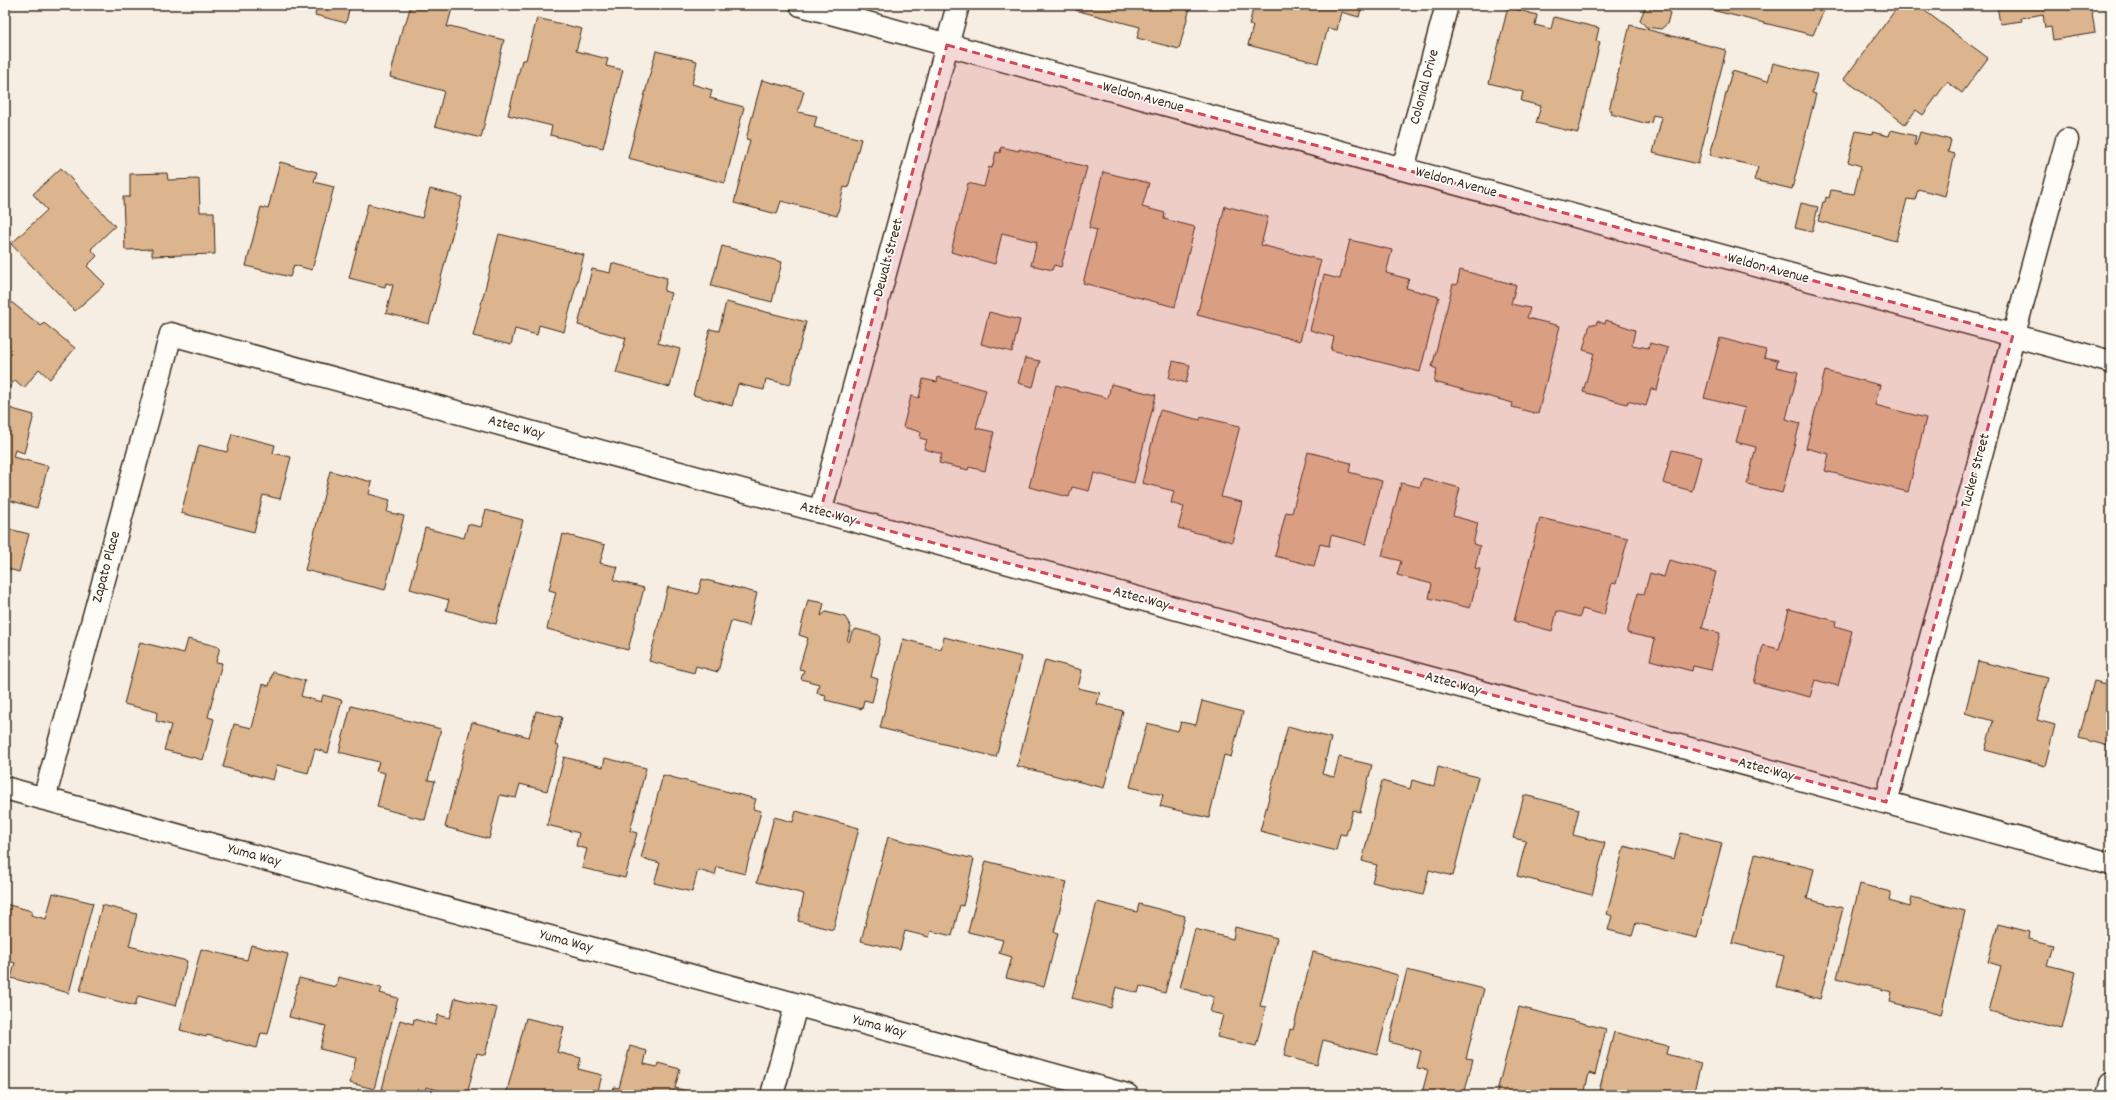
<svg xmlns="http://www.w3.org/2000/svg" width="2116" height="1100" font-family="Dekko,sans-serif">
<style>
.building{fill:#dcb48d;stroke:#3b2a1e}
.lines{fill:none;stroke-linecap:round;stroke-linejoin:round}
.street-casing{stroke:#3b2a1e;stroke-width:25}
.street{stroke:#fdfcf7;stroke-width:22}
.marked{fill:#d1495b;fill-opacity:0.2;stroke:#d1495b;stroke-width:3;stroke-dasharray:8 5;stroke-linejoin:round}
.labels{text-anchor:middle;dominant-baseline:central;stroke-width:3.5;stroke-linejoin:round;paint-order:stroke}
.street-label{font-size:15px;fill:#3b2a1e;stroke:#fdfcf7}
</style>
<rect width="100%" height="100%" fill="#f6eee2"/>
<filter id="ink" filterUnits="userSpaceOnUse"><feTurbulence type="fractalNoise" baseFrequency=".025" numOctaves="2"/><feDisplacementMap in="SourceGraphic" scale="8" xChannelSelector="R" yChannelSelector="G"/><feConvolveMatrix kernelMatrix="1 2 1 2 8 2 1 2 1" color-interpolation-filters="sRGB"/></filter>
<g filter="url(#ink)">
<path class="building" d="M317,5h33l-4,18 -31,-8z
M411,5h42l-6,22 3,-1 54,14 -23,98 -46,-12 9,-35 -54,-14 13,-52h2z
M1076,5h103l11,3 -11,41 -42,-11 3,-11 -65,-17z
M1254,5h108l-3,12 -18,-5 -4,18 -9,-2 -10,35 -70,-18 5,-19 -4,-1z
M1646,5h20l4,8 -3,11 -6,5 -15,-2 -6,-7z
M1691,5h135l-13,30z
M1899,5h18l71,53 -26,35 -15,-11 -24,33 -7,-5 -11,14 -61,-45z
M1997,5h94l4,28 -42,7 -2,-13 -6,1 -2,-14 -22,4 1,3 -22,3z
M1508,7l29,8 -2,10 16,4 3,-12 45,11 -3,13 4,1 -22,91 -42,-10 5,-17 -20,-5 2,-9 -34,-9z
M537,18l45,11 -6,22 32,8 -2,7 17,4 -20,78 -53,-13 2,-9 -44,-11 14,-55h4z
M1630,25l96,25 -28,114 -45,-11 9,-36 -9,-2 -2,8 -3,-1v2l-37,-10 1,-4h-3z
M656,51l41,10 -5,23 20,6 -2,8 34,9 -19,76 -97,-25z
M1773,63l44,11 -5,19 4,1 -24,95 -38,-9 4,-13 -48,-12 22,-84 36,10z
M762,80l42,11 -6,21 19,4 -3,11 47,12 -13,49 -4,-1 -7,29 -56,-15 -4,13 -43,-11 16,-63 -4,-1z
M1891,130l25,6 -2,9h2l4,-13 31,8 -3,12 7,2 -10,42 -27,-7 -3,11 -8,-1 -11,42 -78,-20 5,-19h2l1,-5 3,1 2,-8 23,4 7,-28 -13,-4 8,-31 16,3v-2l17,4z
M1001,147l18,4v-2l68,18 -26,100 -7,-2 -2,5 -21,-5 6,-23 -35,-9 -7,31 -44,-12 17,-69 16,4 5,-20 3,1 4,-16 4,1z
M280,162l37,10 -3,10 20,5 -22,83 -18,-5 -4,12 -44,-11 15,-59 7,2z
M61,168l54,58 -24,23 6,7 -10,10 18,18 -30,27 -64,-67 36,-34 -14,-16z
M1103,172l46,11 -7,24 23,6 -1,6 31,8 -20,80 -92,-24 14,-53 -8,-2z
M167,173l1,7 31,-1 1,33h14l1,42 -63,2v-7l-27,1 -2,-53h7v-23z
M430,189l32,8 -33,127 -43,-11 7,-28 -7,-2 -1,4 -36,-9 19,-74 54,14z
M1801,203l17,4 -6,25 -17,-4z
M1225,206l43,11 -7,28 60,15 -21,81 -103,-26z
M499,234l85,21 -20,77 -25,-7 -2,10 -22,-6 -4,16 -38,-9z
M1350,240l42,10 -6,23 23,6 -3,9 33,9 -19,75 -89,-22 3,-13 -24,-7 14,-55 16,4z
M722,246l60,16 -10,40 -61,-16z
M612,263l55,15 -3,13 7,2 -13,50 22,6 -10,38 -54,-14 10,-35 -48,-13 14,-56 18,4z
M1460,270l56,15 -5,19 19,4 -3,10 33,8 -22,88 -26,-7 1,-4 -79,-21 3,-13 -5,-2 21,-83 4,1z
M5,297l36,29 3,-3 31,25 -25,31 -11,-10 -15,19 -9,-8 -10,13z
M726,302l80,20 -16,63 -24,-6 -2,11 -26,-6 -6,22 -39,-11 17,-66 9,2z
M989,312l31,8 -8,32 -31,-8z
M1606,320l29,10 -3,15 16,3 2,-5 18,5 -11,42 -6,-1 -5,17 -18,-5 -1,3 -44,-12 11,-39 -11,-3 7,-26 6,1 1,-4 8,3z
M1720,338l46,12 -2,7 14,3 -2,7 22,5 -12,47 14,4 -18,70 -35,-9 9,-37 -20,-5 9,-34 -41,-10z
M1025,358l15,3 -7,26 -15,-4z
M1173,361l17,4 -4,18 -17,-5z
M1825,371l55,14 -5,20 51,13 -18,74 -83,-21 4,-17 -23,-6z
M938,377l48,13 -10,38 18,4 -9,39 -16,-4 -1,3 -29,-7 3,-9 -18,-5 3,-9 -7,-2 1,-6 -18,-5 8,-31 8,2 4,-19 14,3z
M1111,384l45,11 -22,88 -40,-10 -5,18 -17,-4 -3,10 -40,-10 27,-102 52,13z
M5,407l29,8 -10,38 -9,-3 -2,7 35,9 -11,42 -32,-9z
M1160,410l40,10 1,-3 39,9 -19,71 21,5 -10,40 -54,-14 6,-21 -13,-4 3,-12 -32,-8z
M232,434l43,11 -2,8 18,4 -11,42 -17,-4 -9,37 -73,-19 18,-68 28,7z
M1672,450l29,7 -9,34 -29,-8z
M1308,452l43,11 -2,9 33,9 -16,63 -35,-9 -2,11 -9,-2 -6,22 -39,-10 11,-44 6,1z
M330,471l42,11 -3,12 21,6 -3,12 17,4 -19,74 -80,-20z
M1423,478l37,10 -7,28 25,7 -5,21 7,2 -5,22 5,1 -10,39 -41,-10 3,-14 -35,-9 4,-14 -19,-5 19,-73 19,4z
M486,510l37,10 -27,104 -50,-14 3,-10 -39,-11 15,-61 39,10 4,-14 13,3z
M1540,518l88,20 -12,46 -4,-1 -8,32 -22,-6 -2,8 -23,-6 -5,20 -38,-10z
M5,528l24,6 -10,38 -14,-4z
M563,534l42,11 -5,18 18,4 -4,13 30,8 -16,62 -81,-21 9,-37 -7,-2z
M1669,560l47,12 -14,56 18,5 -9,37 -18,-4 -1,5 -42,-11 5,-21 -28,-6 11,-40 6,1 6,-21 14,4z
M702,579l55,14 -8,33 -18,-5 -13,51 -22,-6 -2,7 -45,-12 19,-74 30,7z
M808,600l16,3 -3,13 5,-4 19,5 6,10 -4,14 2,1 3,-10 4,-3 23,6 1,4 -9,38 7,2 -6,23 -8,-2 -2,9 -37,-9 1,-5 -9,-2 2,-9 -18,-5 3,-9 -5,-1 9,-31 -9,-3z
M1789,609l47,12 -1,5 17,5 -14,55 -23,-6 -5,17 -56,-14 9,-38 16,4z
M944,637l78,20 -26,100 -116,-29 23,-89 38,10z
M188,639l32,8 -4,15 6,1 -14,54 6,2 -11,41 -39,-10 7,-25 -15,-4 1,-9 -33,-8 16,-62 44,11z
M1045,660l37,10 -4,18 22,5 -3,11 26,7 -19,77 -87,-22z
M1978,661l70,17 -11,42 18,5 -10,41 -60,-16 8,-29 -28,-8z
M273,672l32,9 -4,15 20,6 2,-7 19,5 -14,53 -13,-4 -7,24 -31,-8 -4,15 -50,-13 11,-43 18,4 11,-44 6,2z
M2094,681l17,4v77l-6,-2 3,-14 -29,-8z
M1202,701l41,11 -12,45 -7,-2 -15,63 -49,-12 3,-11 -33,-8 17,-64 31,8 3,-9 15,3z
M351,706l90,23 -13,51 7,1 -10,39 -48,-13 8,-34 -9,-2 3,-9 -40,-10z
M536,711l26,6 -7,28 4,1 -12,45 -27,-7 -4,14 -16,-3 -11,44 -44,-12 27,-105 57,15z
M1288,726l43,12 -9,36 12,3 5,-20 33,8 -12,47 -7,-2 -7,25 -6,-1 -4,17 -76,-20z
M564,757l39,10 2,-9 41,10 -16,63 7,2 -12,45 -43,-10 5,-19 -11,-3 3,-13 -32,-8z
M1438,767l40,10 -25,99 -24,-6 -6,25 -51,-13 5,-17 -15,-4 20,-80 28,8 2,-9 22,6z
M663,775l93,24 -3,10 8,2 -16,63 -28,-7 -2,8 -17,-5 -6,22 -38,-9 6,-20 -19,-5z
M1524,795l55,14 -6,26 32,8 -13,52 -75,-19 9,-35 -13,-3z
M796,811l63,17 -26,102 -35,-9 6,-27 -47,-12 17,-65 19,5z
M1681,833l41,10 -25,95 -61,-15 -4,13 -24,-6 4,-14 -5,-2 17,-68 50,13z
M888,837l86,22 -11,47 -3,-1 -8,31 -21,-5 -2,6 -24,-6 -5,19 -39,-9z
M1755,854l59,15 -7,30 36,9 -23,91 -44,-12 8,-31 -52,-13z
M986,861l81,21 -13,50 4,1 -14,54 -38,-9 6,-21 -13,-4 4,-13 -35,-8z
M1860,884l31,8 -2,9 21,6 2,-10 53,14 -24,104 -51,-13 2,-10 -55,-14z
M53,893l40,10 -24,90 -58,-15 4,-15 -10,-3v-56l27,7 -1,4 15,4z
M1097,902l40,10 2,-8 46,12 -20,77 -25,-7 -2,7 -22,-6 -5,21 -39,-10z
M102,905l35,9 -8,32 58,15 -11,45 -38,-10 -3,10 -55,-15z
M1998,924l32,8 -1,7 24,6 -6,20 29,7 -14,57 -73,-18 12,-45 -13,-4z
M1235,927l42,11 -17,68 6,1 -10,39 -39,-9 6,-22 -13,-3 4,-15 -34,-9 15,-59 38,10z
M251,945l37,9 -20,80 -7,-1 -4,15 -50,-13 -1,2 -26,-7 21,-81 46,11z
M1313,952l85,23 -21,79 -54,-14 -6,25 -33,-9 6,-27 3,1z
M1407,970l77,19 -18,69 7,1 -9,36 -42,-2 6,-23 -11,-2 4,-17 -32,-9z
M338,977l44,11 -2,5 18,5 -24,91 -24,-6 6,-25 -36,-9 6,-23 -37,-9 10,-39 37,9z
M455,998l42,10 -12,47 -8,-2 -10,42h-9l-32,-8 -2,8h-35l-8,-2 19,-73 13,4 1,-5 21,6 3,-10 12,3z
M1519,1007l87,22 -11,46 -6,-2 -5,22h-88z
M526,1018l38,9 -7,25 24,6 -3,11 24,6 -5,20h-91z
M1614,1032l54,14 -2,8 35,9 -8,32h-95z
M630,1046l17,5 -3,13 13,3 1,-4 22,6 -5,19 29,7h-92l2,-8 5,1z"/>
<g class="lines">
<g class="street-casing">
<path id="street" d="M801,5l1310,357
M1403,169l44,-164
M820,512l138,-507
M5,788l1122,307
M44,799l127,-465 1940,530
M1886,802l181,-662
M772,1095l24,-90
M2108,1095l3,-12"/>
</g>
<use href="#street" class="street"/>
</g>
</g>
<path class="marked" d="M947,45l1066,290 -127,467 -1066,-290z"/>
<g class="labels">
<g class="street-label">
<text transform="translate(1425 87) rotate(-75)">Colonial Drive</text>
<text transform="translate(1143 98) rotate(15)">Weldon Avenue</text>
<text transform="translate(1456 183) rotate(15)">Weldon Avenue</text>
<text transform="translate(889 258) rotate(-75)">Dewalt Street</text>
<text transform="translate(1768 269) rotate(15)">Weldon Avenue</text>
<text transform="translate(516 428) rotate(15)">Aztec Way</text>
<text transform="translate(1976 471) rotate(-75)">Tucker Street</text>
<text transform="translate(828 514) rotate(15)">Aztec Way</text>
<text transform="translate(107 567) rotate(-75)">Zapato Place</text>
<text transform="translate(1141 599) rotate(15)">Aztec Way</text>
<text transform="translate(1453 684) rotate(15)">Aztec Way</text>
<text transform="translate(1766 770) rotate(15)">Aztec Way</text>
<text transform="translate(254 856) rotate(15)">Yuma Way</text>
<text transform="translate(566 942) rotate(15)">Yuma Way</text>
<text transform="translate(879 1027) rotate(15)">Yuma Way</text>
</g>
</g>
<rect width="2116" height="1100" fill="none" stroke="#fdfcf7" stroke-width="20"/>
<rect x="10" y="10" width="2096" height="1080" fill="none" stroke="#3b2a1e" stroke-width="1.5" filter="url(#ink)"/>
</svg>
